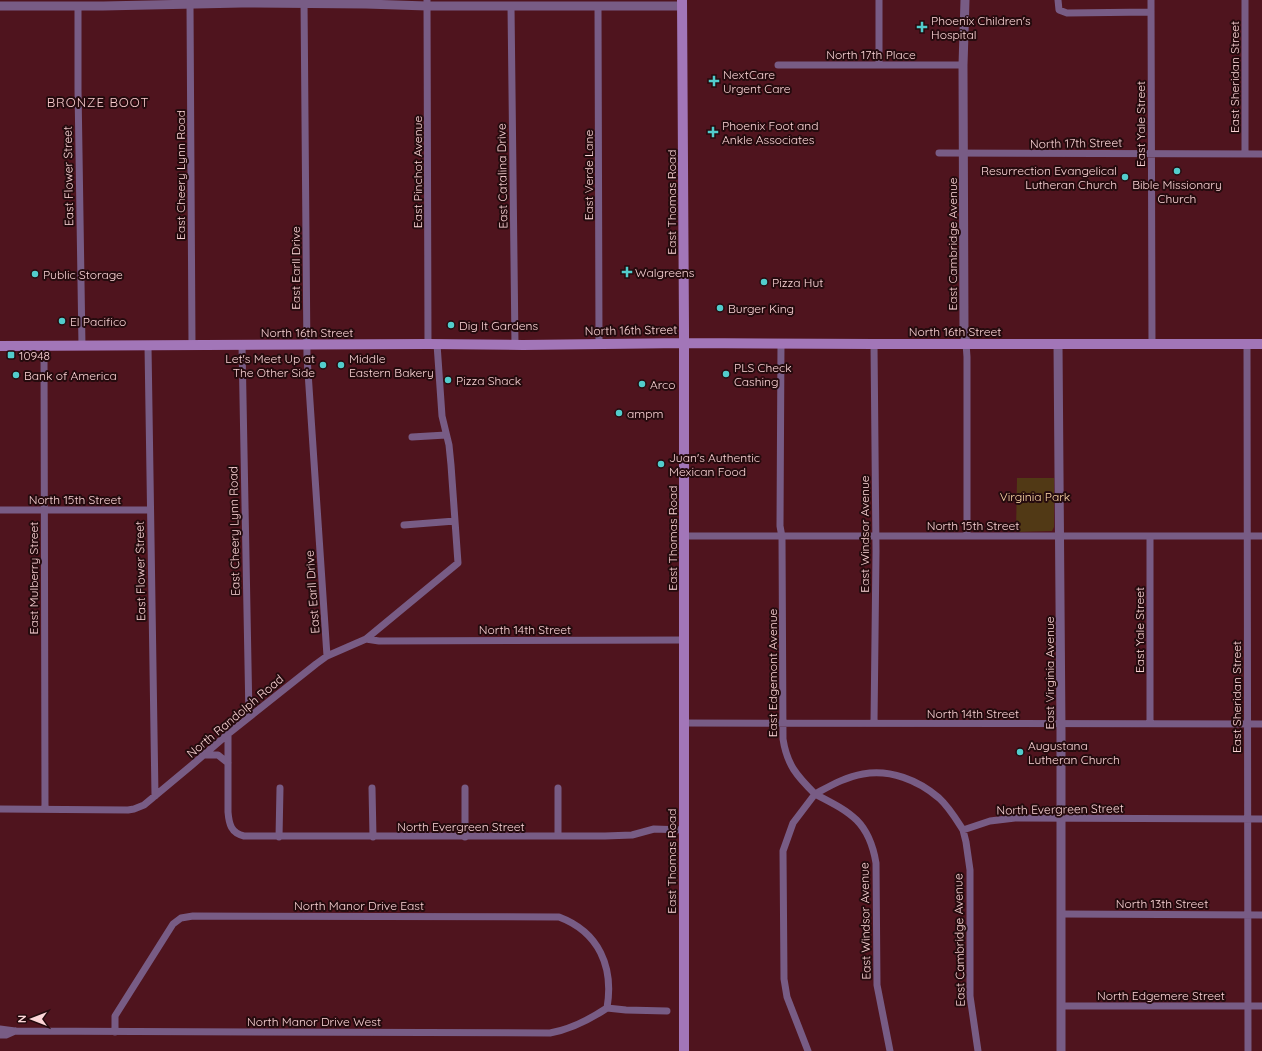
<svg xmlns="http://www.w3.org/2000/svg" width="1262" height="1051" font-family="Quicksand,sans-serif">
<style>
.green{fill:#513915}
.lines{fill:none;stroke-linecap:round;stroke-linejoin:round}
.minor{stroke:#785c85;stroke-width:7}
.tertiary{stroke:#785c85;stroke-width:9}
.secondary{stroke:#a276b8;stroke-width:10}
.poi-dot{fill:#52cdcc;stroke:#250b0e;stroke-width:1.5}
.labels{text-anchor:middle;dominant-baseline:central;stroke-width:4;stroke-linejoin:round;paint-order:stroke}
.poi-label{font-size:12px;fill:#fcd5d7;stroke:#250b0e;text-anchor:start}
.street-label{font-size:12px;fill:#fcd5d7;stroke:#250b0e}
.park-label{font-size:12px;fill:#fed9a9;stroke:#250b0e}
.neighbourhood-label{font-size:13px;letter-spacing:1px;fill:#f9cbcd;stroke:#250b0e}
</style>
<rect width="100%" height="100%" fill="#4f141e"/>
<path class="green" d="M1017,478h37v49l-2,4 -36,1z"/>
<g class="lines">
<path class="minor" d="M304,0l3,357 20,299
M427,0l1,344
M879,0v65
M1058,0l1,10 8,3 84,-1
M1151,0l1,344
M190,4l2,341
M78,6v83l4,257
M511,6l4,339
M598,6l1,338
M778,65h185
M939,153l323,1
M1245,153v-153
M781,343l-1,183 2,11 1,202c4,26 14,37 32,55l-22,29 -10,28 1,128 3,18 21,54
M966,343l1,14v179
M1247,344l1,707
M242,345l7,372
M44,346l1,463
M148,346l7,450
M412,437l34,-2
M0,510h150
M404,525l51,-4
M684,536h578
M1150,536v188
M366,639l13,2 306,-1
M684,723l578,1
M874,723l2,-172 -2,-207
M228,734v78c1,12 3,21 16,24h361l27,-1 22,-6 30,1
M204,755h14l10,8
M372,788l1,49
M558,788v48
M815,794c15,-8 30,-17 48,-20 27,-5 55,6 76,24 10,9 17,21 24,32l27,-9 25,-3 247,1
M815,794c35,18 54,27 61,69l1,122 13,66
M0,809l128,1 6,-1 10,-4 48,-40 36,-31 88,-70 11,-8 39,-17 92,-76 -7,-98 -2,-20 -7,-29 -5,-72
M963,830l3,12 4,28v126l8,55
M279,837l1,-49
M465,837v-49
M1061,914l201,1
M1061,1006h201
M607,1008l19,2 41,1
M0,1029l15,2 535,2c22,-4 39,-13 57,-25
M115,1032v-16l58,-92 8,-6 12,-2 366,1c40,15 55,50 48,91
M0,1035h6l9,-4"/>
<path class="tertiary" d="M965,0l-2,65 1,266 2,12
M0,6h103l139,-3 124,1 61,2h255
M1058,344l3,386v321"/>
<path class="secondary" d="M682,0l2,329v722
M0,346l428,-2 95,1 161,-2 190,1h388"/>
</g>
<g class="poi-dot">
<path d="M920 21h4v4h4v4h-4v4h-4v-4h-4v-4h4z"/>
<path d="M712 75h4v4h4v4h-4v4h-4v-4h-4v-4h4z"/>
<path d="M711 126h4v4h4v4h-4v4h-4v-4h-4v-4h4z"/>
<circle cx="1177" cy="171" r="4"/>
<circle cx="1125" cy="177" r="4"/>
<path d="M625 266h4v4h4v4h-4v4h-4v-4h-4v-4h4z"/>
<circle cx="35" cy="274" r="4"/>
<circle cx="764" cy="282" r="4"/>
<circle cx="720" cy="308" r="4"/>
<circle cx="62" cy="321" r="4"/>
<circle cx="451" cy="325" r="4"/>
<rect x="7" y="351" width="8" height="8" rx="2"/>
<circle cx="323" cy="365" r="4"/>
<circle cx="341" cy="365" r="4"/>
<circle cx="726" cy="374" r="4"/>
<circle cx="16" cy="375" r="4"/>
<circle cx="448" cy="380" r="4"/>
<circle cx="642" cy="384" r="4"/>
<circle cx="619" cy="413" r="4"/>
<circle cx="661" cy="464" r="4"/>
<circle cx="1020" cy="752" r="4"/>
</g>
<g class="labels">
<g class="poi-label">
<text x="931" y="20">Phoenix Children's<tspan x="931" dy="14">Hospital</tspan></text>
<text x="723" y="74">NextCare<tspan x="723" dy="14">Urgent Care</tspan></text>
<text x="722" y="125">Phoenix Foot and<tspan x="722" dy="14">Ankle Associates</tspan></text>
<text x="1117" y="170" text-anchor="end">Resurrection Evangelical<tspan x="1117" dy="14">Lutheran Church</tspan></text>
<text x="1177" y="184" text-anchor="middle">Bible Missionary<tspan x="1177" dy="14">Church</tspan></text>
<text x="635" y="272">Walgreens</text>
<text x="43" y="274">Public Storage</text>
<text x="772" y="282">Pizza Hut</text>
<text x="728" y="308">Burger King</text>
<text x="70" y="321">El Pacifico</text>
<text x="459" y="325">Dig It Gardens</text>
<text x="19" y="355">10948</text>
<text x="315" y="358" text-anchor="end">Let's Meet Up at<tspan x="315" dy="14">The Other Side</tspan></text>
<text x="349" y="358">Middle<tspan x="349" dy="14">Eastern Bakery</tspan></text>
<text x="734" y="367">PLS Check<tspan x="734" dy="14">Cashing</tspan></text>
<text x="24" y="375">Bank of America</text>
<text x="456" y="380">Pizza Shack</text>
<text x="650" y="384">Arco</text>
<text x="627" y="413">ampm</text>
<text x="669" y="457">Juan's Authentic<tspan x="669" dy="14">Mexican Food</tspan></text>
<text x="1028" y="745">Augustana<tspan x="1028" dy="14">Lutheran Church</tspan></text>
</g>
<g class="street-label">
<text x="871" y="54">North 17th Place</text>
<text transform="translate(1234 77) rotate(-90)">East Sheridan Street</text>
<text transform="translate(1140 124) rotate(-90)">East Yale Street</text>
<text transform="translate(1076 143) rotate(-1)">North 17th Street</text>
<text transform="translate(417 172) rotate(-90)">East Pinchot Avenue</text>
<text transform="translate(180 175) rotate(-90)">East Cheery Lynn Road</text>
<text transform="translate(588 175) rotate(-90)">East Verde Lane</text>
<text transform="translate(68 176) rotate(-91)">East Flower Street</text>
<text transform="translate(502 176) rotate(-91)">East Catalina Drive</text>
<text transform="translate(671 202) rotate(-90)">East Thomas Road</text>
<text transform="translate(952 244) rotate(-90)">East Cambridge Avenue</text>
<text transform="translate(295 268) rotate(-90)">East Earll Drive</text>
<text transform="translate(631 330) rotate(-1)">North 16th Street</text>
<text x="955" y="331">North 16th Street</text>
<text x="307" y="332">North 16th Street</text>
<text x="75" y="499">North 15th Street</text>
<text x="973" y="525">North 15th Street</text>
<text transform="translate(234 531) rotate(-91)">East Cheery Lynn Road</text>
<text transform="translate(864 534) rotate(-90)">East Windsor Avenue</text>
<text transform="translate(672 538) rotate(-90)">East Thomas Road</text>
<text transform="translate(140 571) rotate(-91)">East Flower Street</text>
<text transform="translate(33 578) rotate(-90)">East Mulberry Street</text>
<text transform="translate(312 592) rotate(-94)">East Earll Drive</text>
<text x="525" y="629">North 14th Street</text>
<text transform="translate(1139 630) rotate(-90)">East Yale Street</text>
<text transform="translate(772 673) rotate(-90)">East Edgemont Avenue</text>
<text transform="translate(1049 673) rotate(-90)">East Virginia Avenue</text>
<text transform="translate(1236 697) rotate(-90)">East Sheridan Street</text>
<text x="973" y="713">North 14th Street</text>
<text transform="translate(235 716) rotate(-40)">North Randolph Road</text>
<text transform="translate(1060 809) rotate(-1)">North Evergreen Street</text>
<text x="461" y="826">North Evergreen Street</text>
<text transform="translate(671 861) rotate(-90)">East Thomas Road</text>
<text x="1162" y="903">North 13th Street</text>
<text x="359" y="905">North Manor Drive East</text>
<text transform="translate(865 921) rotate(-91)">East Windsor Avenue</text>
<text transform="translate(959 940) rotate(-91)">East Cambridge Avenue</text>
<text x="1161" y="995">North Edgemere Street</text>
<text x="314" y="1021">North Manor Drive West</text>
</g>
<g class="park-label">
<text x="1035" y="496">Virginia Park</text>
</g>
<g class="neighbourhood-label">
<text x="98" y="102">BRONZE BOOT</text>
</g>
</g>
<g transform="translate(32 1019) rotate(270)" stroke="#250b0e" stroke-width="3" paint-order="stroke">
<path d="M0-3L7 15L0 10L-7 15Z" fill="#fcd5d7"/>
<text y="-6" font-size="11" font-weight="bold" text-anchor="middle" fill="#fcd5d7">N</text>
</g>
</svg>
